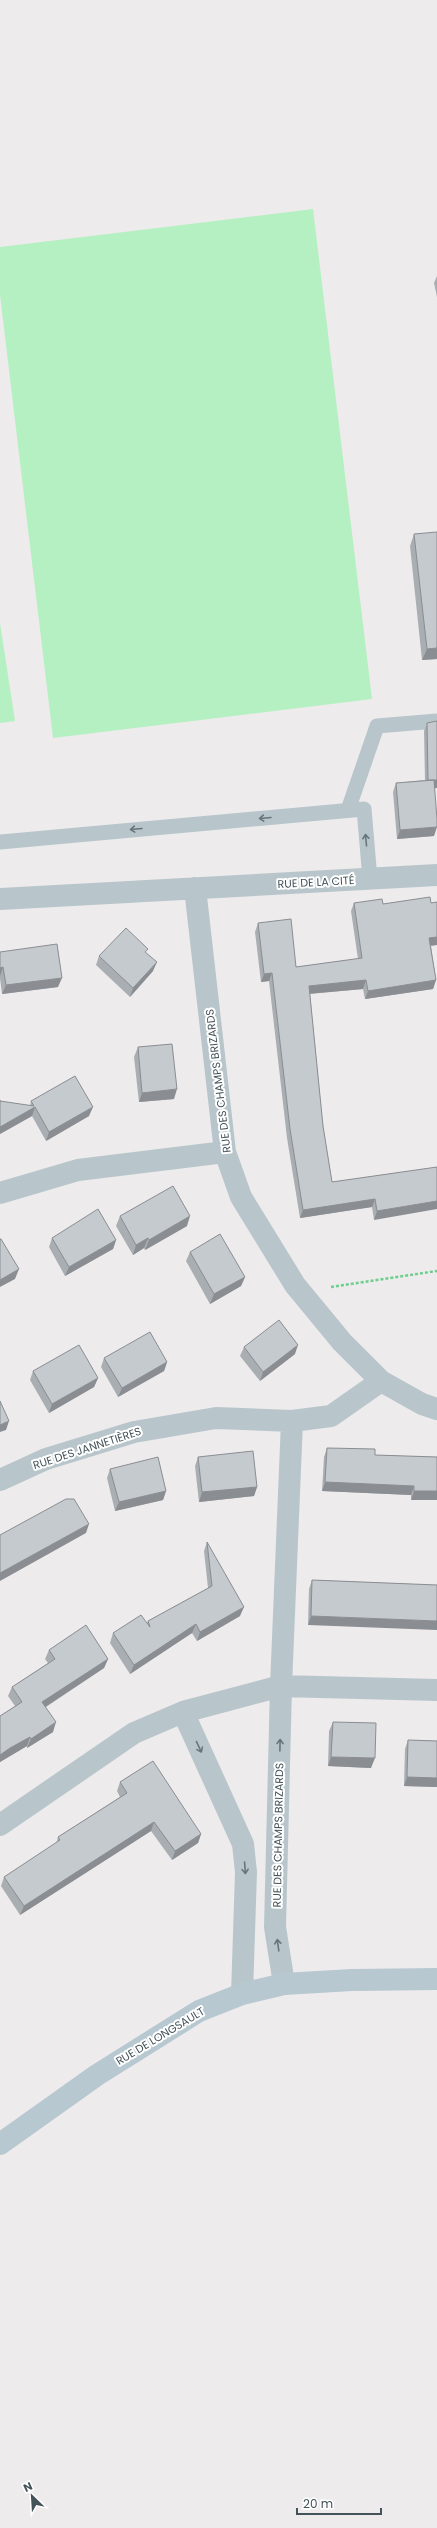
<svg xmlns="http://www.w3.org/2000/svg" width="437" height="2528" font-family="Poppins,sans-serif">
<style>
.green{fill:#b5f0c2}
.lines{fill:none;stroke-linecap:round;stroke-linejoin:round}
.path{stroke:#6ccf8d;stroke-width:2.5;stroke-dasharray:3 2;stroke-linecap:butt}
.lane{stroke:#b8c6cc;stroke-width:15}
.street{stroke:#b8c6cc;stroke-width:22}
.secondary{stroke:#b7c8d1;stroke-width:22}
.wall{fill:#a9aeb2}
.shaded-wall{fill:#8a8d91}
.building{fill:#c5cacf;stroke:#8a8d91}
.oneway{stroke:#66767c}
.labels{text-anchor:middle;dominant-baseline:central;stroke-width:4;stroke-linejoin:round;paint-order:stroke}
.street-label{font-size:11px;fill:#435359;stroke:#fff}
</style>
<rect width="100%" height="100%" fill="#eeebec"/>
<path class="green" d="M313,209l59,490 -319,39 -53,-443v-48z
M0,623l15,98 -15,2z"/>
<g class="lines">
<path class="path" d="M331,1287l106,-16"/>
<path class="lane" d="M348,810l29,-84 60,-5
M0,842l364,-33 6,70"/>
<path class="street" d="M195,888l30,264 16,45 54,88 47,57 39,39 41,23 15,5
M0,899l437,-24
M0,1193l78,-23 147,-18
M0,1480l46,-21 88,-27 82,-14 76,3 39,-5 50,-35
M183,1712l60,132 3,28 -4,122
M0,1825l134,-92 49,-21 98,-26 156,4
M284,1984l-9,-57 6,-241 11,-265"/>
<path class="secondary" d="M0,2144l97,-69 102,-64 43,-17 42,-10 68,-4 85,-1"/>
</g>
<path class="wall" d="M437,276v21l-3,-14z
M414,534l23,125 -15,1 -12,-114z
M437,721v67h-3v48l-37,3 -4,-47 3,-9 29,-3 -1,-49 3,-8z
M437,902v43l-6,1 5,34 -3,9 -68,10 -2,-10 -53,5 13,132 9,56 105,-15 -63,53 -2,-13 -72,11 -13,-80 -18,-157 -8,1 -6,-50 3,-9 38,44 62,-8 -7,-48 3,-8 29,1 48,-1z
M0,952l58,35 -56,7 -2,-16z
M146,953l7,18 -23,26 -34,-32 3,-9z
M138,1047l36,52 -35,3 -5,-45z
M0,1101l30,5 1,-5 58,15 -43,25 -14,-25 -32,18z
M120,1216l67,10 -42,24 -1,-2 -11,7 -17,-29z
M52,1238l64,2 -3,9 -48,27 -16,-29z
M190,1252l55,25 -4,9 -31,18 -24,-43z
M244,1347l51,7 -35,27 -20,-25z
M104,1358l63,4 -3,9 -46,26 -17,-30z
M33,1371l65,7 -4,9 -45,26 -19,-33z
M327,1448l48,7 62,2 -26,43v-5l-89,-4 2,-34z
M198,1457l59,30 -3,9 -55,6 -4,-36z
M110,1469l56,22 -3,9 -48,11 -8,-33z
M207,1542l33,74 -43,25 -5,-8 -62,41 -20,-31 3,-10 34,-10 1,-2 60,-33 -4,-37z
M312,1580l125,5 -129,40 1,-36z
M49,1650l59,9 -4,9 -58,39 7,25 -26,16v-2l-27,16v-46l15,-10 -7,-10 4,-9 36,-24 -3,-4z
M333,1722l38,46 -43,-2 1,-35z
M408,1740l29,1v46l-33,-1 1,-37z
M120,1782l81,52 -3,9 -26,17 -21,-29 -131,84 -19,-29 3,-9 52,-33 2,-7 62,-40 -3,-6z"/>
<path class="shaded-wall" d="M437,648v11l-15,1 5,-11z
M428,780h9v8l-12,1z
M437,827l-3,9 -37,3 3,-9z
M437,937v8l-11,1 3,-8z
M157,962l-4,9 -23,26 3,-9z
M3,967l-3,9v-8z
M272,973l-3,8 -8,1 3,-8z
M62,978l-4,9 -56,7 4,-9z
M366,980l-3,9 -57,5 3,-8z
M436,980l-3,9 -68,10 3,-8z
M177,1089l-3,10 -35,3 3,-9z
M35,1107l-3,9 -32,18v-7z
M93,1107l-4,9 -43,25 3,-9z
M375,1199l-3,8 -72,11 3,-8z
M437,1201v8l-63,11 3,-9z
M190,1216l-3,10 -42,24 4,-10z
M148,1238l-4,10 -11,7 3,-10z
M116,1240l-3,9 -48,27 4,-9z
M19,1269l-4,10 -15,8v-7z
M245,1277l-4,9 -31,18 4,-10z
M298,1345l-3,9 -35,27 3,-9z
M167,1362l-3,9 -46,26 4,-9z
M98,1378l-4,9 -45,26 3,-9z
M9,1421l-3,9 -6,2v-7z
M325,1482l89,4 -3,9 -89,-4z
M257,1487l-3,9 -55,6 3,-10z
M166,1491l-3,9 -48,11 4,-9z
M414,1491h23v9h-26z
M89,1524l-3,9 -86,48v-8z
M244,1607l-4,9 -43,25 3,-9z
M311,1616l126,5v9l-129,-5z
M196,1624l-4,9 -62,41 4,-9z
M108,1659l-4,9 -65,43 3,-9z
M56,1722l-3,10 -26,16 4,-9z
M30,1737l-3,9 -27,16v-7l10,-7z
M331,1757l44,1 -4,10 -43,-2z
M407,1777l30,1v9l-33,-1z
M154,1822l-3,9 -131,84 4,-9z
M201,1834l-3,9 -26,17 3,-9z"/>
<path class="building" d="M437,532v116l-10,1 -13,-115z
M437,721v59h-9l-1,-57z
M434,780l3,39v8l-37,3 -4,-47z
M430,897l1,6 6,-1v35l-8,1 7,42 -68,11 -2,-11 -57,6 14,140 9,56 105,-15v34l-60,10 -2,-12 -72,11 -13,-81 -18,-156 -8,1 -6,-51 33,-4 5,48 66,-9 -8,-55 28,-4 1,5z
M126,928l22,21 -3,3 12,10 -24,26 -34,-32z
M57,944l5,34 -56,7 -3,-18 -3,1v-16z
M172,1044l5,45 -35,4 -4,-46z
M75,1076l18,31 -44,25 -14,-25 -35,20v-27v1l34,5 -3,-5z
M173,1186l17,30 -41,24 -1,-2 -12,7 -16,-29z
M98,1209l18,31 -47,27 -17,-29z
M220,1234l25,43 -31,17 -24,-42z
M0,1239h1l18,30 -19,11z
M279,1320l19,25 -35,27 -19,-25z
M150,1332l17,30 -45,26 -18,-30z
M79,1345l19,33 -46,26 -19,-33z
M0,1401l9,20 -9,4z
M327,1448l48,1v6l62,2v34h-23v-5l-89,-4z
M253,1451l4,36 -55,5 -4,-35z
M158,1457l8,34 -47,11 -9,-33z
M66,1499h8l15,25 -89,49v-38z
M207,1542l37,65 -44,25 -4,-8 -62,41 -21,-32 28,-18 9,12 -2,-6 64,-35z
M312,1580l125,5v36l-126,-5z
M86,1625l22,34 -66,43 14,20 -25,17 -1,-2 -20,11 -10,7v-39l22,-14 -10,-15 43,-28 -6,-9z
M333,1722l43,1 -1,35 -44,-1z
M408,1740l29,1v37l-30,-1z
M153,1761l48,73 -26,17 -21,-29 -130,84 -20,-29 56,-37 -2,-3 69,-44 -7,-11z"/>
<defs><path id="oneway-shaft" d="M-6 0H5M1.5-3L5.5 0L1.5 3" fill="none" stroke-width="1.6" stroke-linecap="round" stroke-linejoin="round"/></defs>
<g class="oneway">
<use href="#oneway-shaft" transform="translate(265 818) rotate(175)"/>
<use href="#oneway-shaft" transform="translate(136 829) rotate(175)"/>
<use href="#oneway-shaft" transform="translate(366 840) rotate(-95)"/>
<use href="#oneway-shaft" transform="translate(280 1745) rotate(-89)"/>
<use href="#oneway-shaft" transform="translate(199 1747) rotate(65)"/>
<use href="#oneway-shaft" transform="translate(245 1868) rotate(86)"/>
<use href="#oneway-shaft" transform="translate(278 1945) rotate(-98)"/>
</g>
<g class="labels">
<g class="street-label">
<text transform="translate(316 882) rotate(-3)">RUE DE LA CITÉ</text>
<text transform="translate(218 1081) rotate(-97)">RUE DES CHAMPS BRIZARDS</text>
<text transform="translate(87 1448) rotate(-18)">RUE DES JANNETIÈRES</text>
<text transform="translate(278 1835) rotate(-89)">RUE DES CHAMPS BRIZARDS</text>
<text transform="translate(160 2036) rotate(-31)">RUE DE LONGSAULT</text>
</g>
</g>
<g transform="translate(32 2496) rotate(335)" stroke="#ffffff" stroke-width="3" paint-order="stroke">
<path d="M0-3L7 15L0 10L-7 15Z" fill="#435359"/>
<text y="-6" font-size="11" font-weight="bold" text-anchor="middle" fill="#435359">N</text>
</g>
<path d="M297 2508v6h84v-6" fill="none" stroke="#435359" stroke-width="2"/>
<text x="303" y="2508" font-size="12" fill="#435359" stroke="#ffffff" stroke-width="3" paint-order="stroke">20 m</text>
</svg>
